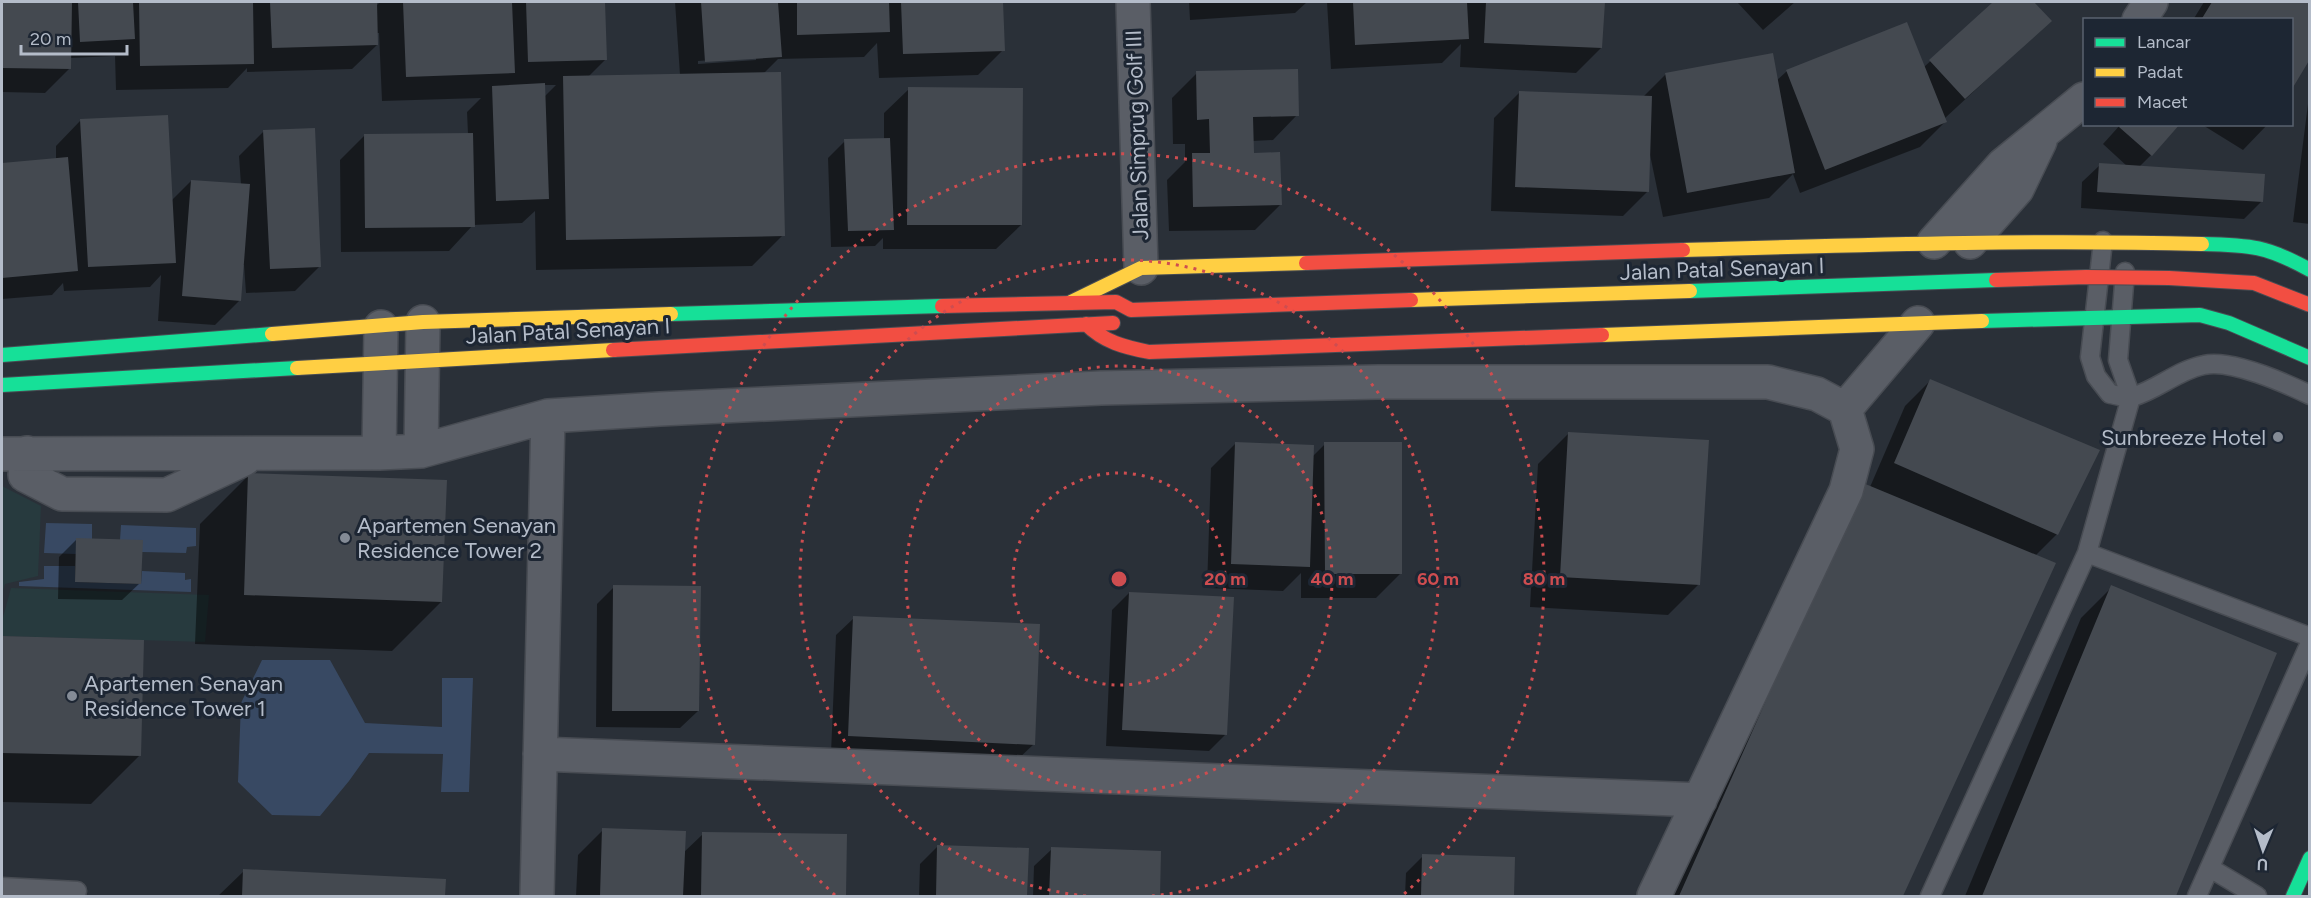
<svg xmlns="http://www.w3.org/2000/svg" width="2311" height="898" font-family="Figtree,sans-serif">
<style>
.green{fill:#273a3e}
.water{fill:#384963}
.shadow{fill:#0007;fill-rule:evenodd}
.building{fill:#444950}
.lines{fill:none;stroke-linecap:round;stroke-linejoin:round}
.lane-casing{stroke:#484c53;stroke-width:21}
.street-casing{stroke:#484c53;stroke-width:36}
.fast-casing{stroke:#484c53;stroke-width:16}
.slow-casing{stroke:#484c53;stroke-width:16}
.jam-casing{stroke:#484c53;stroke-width:16}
.lane{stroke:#5a5e66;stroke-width:18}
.street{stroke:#5a5e66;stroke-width:33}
.fast{stroke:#16e098;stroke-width:14}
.slow{stroke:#ffcf43;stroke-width:14}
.jam{stroke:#f24e42;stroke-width:14}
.jam-bridge-casing{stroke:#484c53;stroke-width:16;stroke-linecap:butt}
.jam-bridge{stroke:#f24e42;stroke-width:14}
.ring{fill:none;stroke:#ce4d50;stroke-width:3;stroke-dasharray:3 6}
.poi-dot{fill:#848b96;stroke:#1d2633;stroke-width:2}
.labels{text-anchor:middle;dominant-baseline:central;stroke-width:6;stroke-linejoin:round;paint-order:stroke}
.street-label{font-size:22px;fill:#b4bcc9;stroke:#1d2633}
.poi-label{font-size:22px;fill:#b4bcc9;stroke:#1d2633;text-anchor:start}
.centre{fill:#ce4d50;stroke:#1d2633;stroke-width:3}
.ring-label{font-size:18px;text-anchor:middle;font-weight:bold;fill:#ce4d50;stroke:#1d2633;stroke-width:6;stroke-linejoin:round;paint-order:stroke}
</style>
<rect width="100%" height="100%" fill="#2a3038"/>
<path class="green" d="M2,486l39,20 -3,70 -33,8 -3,10z
M11,588l198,7 -4,47 -203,-6v-15z"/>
<path class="water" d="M46,523l46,1v15h-16v15l-32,-1z
M121,525l75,3v18l-9,1 -1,6 -44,-1 -22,-12z
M44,566h31v16l66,2 1,-13 43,2v7l6,-1v13l-172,-6v-4l25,-3z
M262,660h68l35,63 77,4v-49h31l-4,114h-28l2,-38 -74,-1 -20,28 -29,35 -48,-1 -34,-33 3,-79z"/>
<path class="shadow" d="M2,2h374v4l4,-4h224l1,58 -17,17 92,-2 -5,-73h327l1,48 -25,25 -99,3 -2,-35 -13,14 -86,2 -15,15 20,161 -31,31 -216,4 -1,-59 -13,12 -49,2 -24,26 -108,1 -1,-92 25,-25 103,-1 -1,-22 14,-14 -99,3 -3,-68h-3l1,12 -25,24 -105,3v-4l-19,20 -112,2 -1,-34 -45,2v10l-25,25 -43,-1zM756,57v3l-58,4v-3zM543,85h13l-12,12z
M1189,2h118l-12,11 -105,7z
M1327,2h276l-2,46 -25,25 -116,-6 1,-23 -19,19 -111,6z
M1737,2h58l-32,28z
M1995,2h37l18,19 -106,98 1,3 -25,25 -120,46 -7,-19 -24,24 -106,19 -14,-67 -1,41 -25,25 -132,-5 3,-93 25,-25 124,4 23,-23 110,7 11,-10 137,-4z
M2204,2h106v54l-18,30v-66h-99z
M1197,73l100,42 -24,25 -21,1 1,13 27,51 -25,25 -86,1 -2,-51 18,-18v-18h-12l-1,-46z
M909,89l112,136 -25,24h-113v-11l-8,8 -44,1 -3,-89 17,-17 39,-2v-26z
M2309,96h1v128l-17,-2z
M80,121l91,80 20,-20 50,4 -2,-29 25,-25 56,135 -25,25 -49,2 -2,-28h-2l-2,35 -25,25 -57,-4 3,-46 -11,12 -86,4 -1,-8 -11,12 -50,4v-135l54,-5v-13z
M2121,124l30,31 -12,12 123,34 -18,18 -163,-11 1,-26 18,-17 28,2 -25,-23z
M2201,124h67l-25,26z
M1930,381l127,153 -22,22 19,8 -153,332h-230l193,-412 6,3 35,-81z
M1569,433l130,151 -31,31 -138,-8 8,-143z
M1236,443l76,14 13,-13 76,129 -25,25h-75v-25l-18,18 -76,-3 4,-120z
M249,475l192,127 -49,49 -197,-7 5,-120z
M76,540l64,43 -18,17 -64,-1 1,-42z
M614,587l84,124 -18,17 -84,-1 1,-123z
M2112,587l163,67 -101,242h-209l116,-278z
M1129,593l97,141 -17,17 -103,-5 6,-136z
M854,618l180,126 -18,17 -185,-8 5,-118z
M2,638l140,3 -2,114 -49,49 -89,-2z
M603,830l80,23 20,-19 142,1 -1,61h-268l2,-41z
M937,847l90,2 -1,47h-107l1,-32z
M1052,849l108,3 -2,44h-125l1,-30z
M1423,856l91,3 -2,37h-107l1,-23z
M244,871l201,10 -1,15h-226z"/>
<path class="building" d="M2,2h70l-1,67 -69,-1z
M78,2h55l2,37 -55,3z
M139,2h114l1,62 -114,2z
M270,2h107l1,43 -106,3z
M403,2h109l3,71 -109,4z
M526,2h79l2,58 -79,2z
M701,2h77l4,55 -77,5z
M797,2h92l1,30 -93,3z
M901,2h102l2,49 -102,3z
M1353,2h114l2,37 -114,6z
M1486,2h119l-3,46 -118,-5z
M1993,2h41l18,19 -87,78 -36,-39z
M2212,2h98v57l-18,30v-69h-91z
M1907,22l40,100 -122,48 -39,-100z
M1773,53l22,120 -108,20 -22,-120z
M1298,69l1,47 -46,1 1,36 26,-1 2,53 -89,2 -1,-54h18l-1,-34 -12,1 -1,-49z
M781,72l4,164 -219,4 -3,-164z
M545,83l4,116 -53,2 -4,-115z
M908,87l115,1 -1,137h-115z
M1519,91l133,5 -3,96 -134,-5z
M168,115l8,148 -88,4 -8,-148z
M2121,124h59l-28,32 -33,-29z
M315,128l6,139 -51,2 -7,-139z
M473,133l2,94 -110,1 -1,-94z
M890,138l4,92 -46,1 -4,-92z
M68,157l10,114 -76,7v-115z
M2099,163l166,11 -2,28 -166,-10z
M191,180l59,4 -9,117 -59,-5z
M1930,379l170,71 -42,85 -164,-72z
M1568,432l141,8 -9,145 -140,-8z
M1235,442l79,3 -4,122 -79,-3z
M1324,442h78v132h-77z
M248,473l199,7 -5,122 -198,-7z
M1863,483l193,80 -153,333h-224z
M76,538l67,2 -2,44 -66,-2z
M613,585l88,1 -2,125h-87z
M2111,585l166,68 -101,243h-194z
M1129,592l105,5 -7,138 -105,-5z
M853,616l187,8 -5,121 -187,-9z
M2,636l142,4 -3,116 -139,-3z
M602,828l84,3 -3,65h-83z
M702,832l145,2 -1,62h-145z
M937,845l92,3 -2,48h-91z
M1051,847l110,4 -1,45h-111z
M1422,854l93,3 -1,39h-93z
M243,869l203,10 -1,17h-203z"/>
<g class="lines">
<g class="lane-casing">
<path id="lane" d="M2103,241l-13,116 6,19 14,18c6,1 16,4 22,3 25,-7 46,-27 72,-32 27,-6 81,18 106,30
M2087,553l223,84
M2210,868l47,28
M2,887l75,4
M1930,896l157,-343 44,-156 -13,-37 7,-88
M2197,896l113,-253"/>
</g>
<g class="street-casing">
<path id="street" d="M1133,2l8,266
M2139,20l12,-18
M1934,242l69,-77 81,-66
M1970,242l47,-53 23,-48
M1845,409l73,-86
M421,451l2,-129
M27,453l-2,22 37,19 105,1 77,-36
M379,453l2,-126
M2,454l377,-1 42,-2 127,-35 112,-7 441,-21 277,-6h390l49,12 28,15 12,40 -11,42 -192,405
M540,754l1160,46
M537,896l11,-480"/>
</g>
<g class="fast-casing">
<path id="fast" d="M2202,244c49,1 65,2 108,26
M1690,291l306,-11
M671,314l271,-8
M1982,321l218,-6 29,8 81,35
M2,355l270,-21
M2,385l295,-17
M2293,896l17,-38"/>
</g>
<g class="slow-casing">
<path id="slow" d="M1683,250c173,-5 346,-11 519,-6
M1411,300l279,-9
M1071,302l70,-34 165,-5
M272,334l151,-12 248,-8
M1602,335l380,-14
M297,368l316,-18"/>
</g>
<g class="jam-casing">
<path id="jam" d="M1306,263l377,-13
M942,306l174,-4 15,8 280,-10
M1086,324c18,18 38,23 63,28l453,-17
M613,350l500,-27"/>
</g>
<use href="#lane" class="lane"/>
<use href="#street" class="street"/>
<use href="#fast" class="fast"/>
<use href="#slow" class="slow"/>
<use href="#jam" class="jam"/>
<g class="jam-bridge-casing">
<path id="jam-bridge" d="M1996,280l90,-3 83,1 85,5 56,22"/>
</g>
<use href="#jam-bridge" class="jam-bridge"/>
</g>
<g class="ring">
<circle cx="1119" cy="579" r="106"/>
<circle cx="1119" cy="579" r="213"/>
<path d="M1086 896A319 319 0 1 1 1152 896"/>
<path d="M835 895A425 425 0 1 1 1403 895"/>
</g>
<g class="poi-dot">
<circle cx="2278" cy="437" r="6"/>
<circle cx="345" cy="538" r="6"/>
<circle cx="72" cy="696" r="6"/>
</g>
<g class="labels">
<g class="street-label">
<text transform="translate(1137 135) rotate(-92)">Jalan Simprug Golf III</text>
<text transform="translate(1722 269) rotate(-2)">Jalan Patal Senayan I</text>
<text transform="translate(568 331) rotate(-3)">Jalan Patal Senayan I</text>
</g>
<g class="poi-label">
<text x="2266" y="437" text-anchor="end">Sunbreeze Hotel</text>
<text x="357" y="525">Apartemen Senayan<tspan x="357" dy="25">Residence Tower 2</tspan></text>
<text x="84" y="683">Apartemen Senayan<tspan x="84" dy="25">Residence Tower 1</tspan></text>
</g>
</g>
<circle cx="1119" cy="579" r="9" class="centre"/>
<g class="ring-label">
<text x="1225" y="585">20 m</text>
<text x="1332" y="585">40 m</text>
<text x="1438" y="585">60 m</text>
<text x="1544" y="585">80 m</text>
</g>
<rect width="2311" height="898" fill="none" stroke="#b4bcc9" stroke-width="6"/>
<rect x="2083" y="18" width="210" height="108" fill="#1d2633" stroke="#59626f" stroke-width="1.5"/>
<rect x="2095" y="38" width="30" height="9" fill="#16e098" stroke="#59626f" stroke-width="1.5"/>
<text x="2137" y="48" font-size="18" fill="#b4bcc9">Lancar</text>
<rect x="2095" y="68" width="30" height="9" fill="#ffcf43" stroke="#59626f" stroke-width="1.5"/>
<text x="2137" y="78" font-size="18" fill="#b4bcc9">Padat</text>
<rect x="2095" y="98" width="30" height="9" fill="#f24e42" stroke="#59626f" stroke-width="1.5"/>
<text x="2137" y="108" font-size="18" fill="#b4bcc9">Macet</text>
<g transform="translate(2263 850) rotate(182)" stroke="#1d2633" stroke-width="4.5" paint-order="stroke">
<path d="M0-4.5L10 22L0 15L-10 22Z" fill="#b4bcc9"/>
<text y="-9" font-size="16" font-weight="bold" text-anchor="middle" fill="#b4bcc9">U</text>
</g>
<path d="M21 45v9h106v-9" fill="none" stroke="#b4bcc9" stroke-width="3"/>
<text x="30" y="45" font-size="18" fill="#b4bcc9" stroke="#1d2633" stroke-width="4.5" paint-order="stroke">20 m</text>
</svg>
